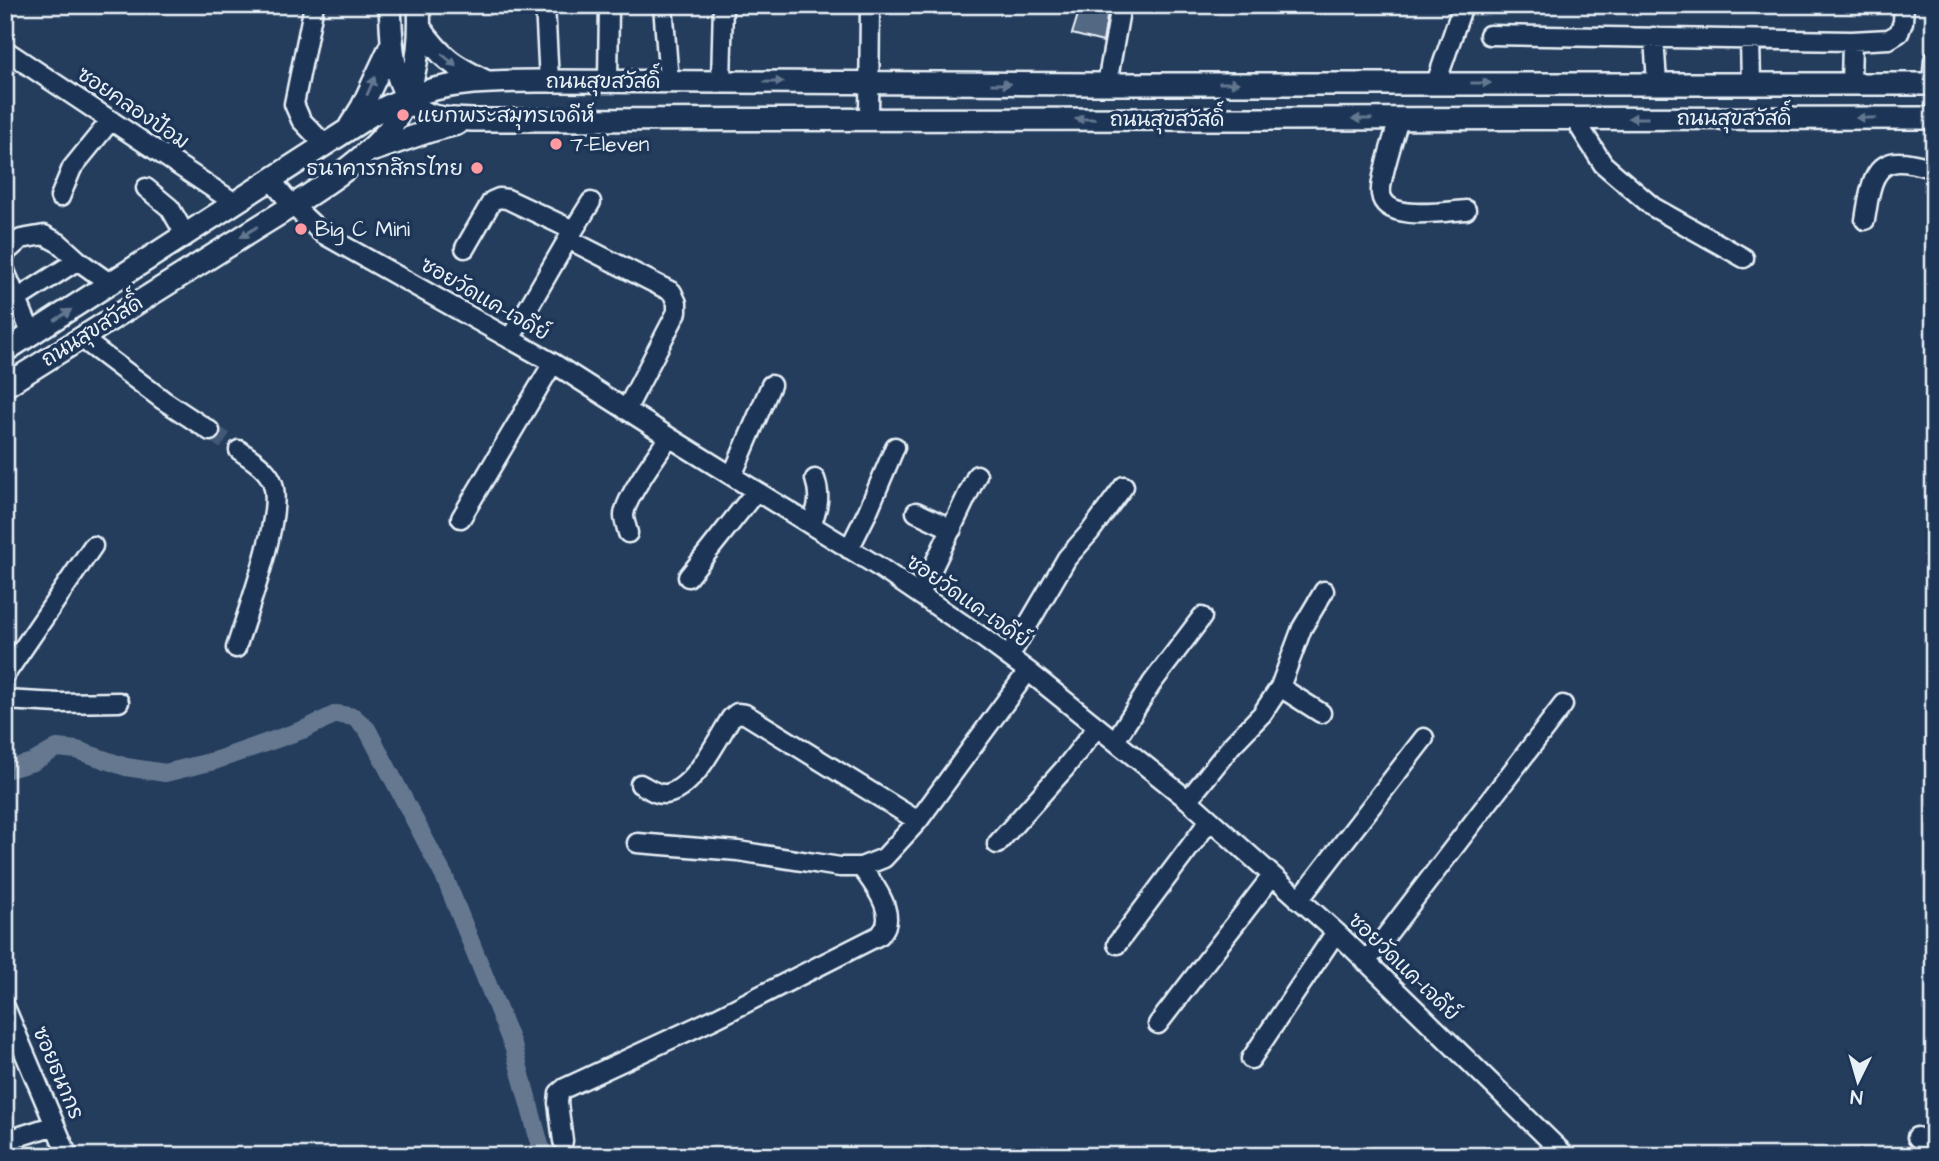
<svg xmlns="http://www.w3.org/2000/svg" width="1939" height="1161" font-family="'Architects Daughter','Playpen Sans Thai',sans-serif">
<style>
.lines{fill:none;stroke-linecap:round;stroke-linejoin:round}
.canal{stroke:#657890;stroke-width:18}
.building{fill:#536782;stroke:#e8f1f8;stroke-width:2}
.minor-tunnel{stroke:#425874;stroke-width:18;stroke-dasharray:18 9;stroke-linecap:butt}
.minor-casing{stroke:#e8f1f8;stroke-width:23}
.major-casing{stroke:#e8f1f8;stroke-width:26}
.minor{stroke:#1d3557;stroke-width:18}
.major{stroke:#1d3557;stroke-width:21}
.oneway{fill:#64778f}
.poi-dot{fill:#ff9aa2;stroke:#1d3557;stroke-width:2.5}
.labels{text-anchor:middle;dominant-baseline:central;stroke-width:7;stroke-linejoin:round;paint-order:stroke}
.street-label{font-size:21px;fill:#e8f1f8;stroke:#1d3557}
.poi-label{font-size:21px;fill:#e8f1f8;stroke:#1d3557;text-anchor:start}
</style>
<rect width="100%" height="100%" fill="#253d5d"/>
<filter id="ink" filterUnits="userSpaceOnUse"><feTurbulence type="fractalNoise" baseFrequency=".0143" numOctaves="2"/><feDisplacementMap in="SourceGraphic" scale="14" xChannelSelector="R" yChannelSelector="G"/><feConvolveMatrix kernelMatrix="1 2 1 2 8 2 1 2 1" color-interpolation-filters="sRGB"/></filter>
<g filter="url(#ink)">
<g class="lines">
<path class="canal" d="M5,770l28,-8 24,-14 20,2 49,17 39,6 49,-12 91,-32 31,-15 18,3 13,12 78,149 69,171 29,107"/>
</g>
<path class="building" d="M1081,5h28l-6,37 -31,-8z"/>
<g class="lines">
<path class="minor-tunnel" d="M210,431l29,19"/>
<g class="minor-casing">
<path id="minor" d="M314,5l-20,99 7,16 24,25
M545,5l4,76
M663,5l6,77
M1489,35l363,6 37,-2 10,-6 4,-11 1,-17
M1654,37l3,46
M1750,40l1,43
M5,50l230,153
M608,81l1,-76
M721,82l2,-77
M1436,83l27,-78
M1107,84l14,-79
M1851,84l1,-43
M1932,84l2,-24
M1574,118l29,46 50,43 91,51
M869,119l1,-114
M1399,119c-4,15 -20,62 -18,75 4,29 65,17 85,16
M271,180l21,25 31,29 230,129 116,74 210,130 103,70 46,34 160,129 148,132 230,224
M146,188l24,20 16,28
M60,197l12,-29 39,-48
M1865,220c4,-22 5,-59 35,-58 11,0 23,4 34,7
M568,239l23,-37
M465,248l27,-47 7,-3 8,1 66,31
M5,253l16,-14 23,-4 15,8 21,19 31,22
M5,271l27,64
M5,307l73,-47
M81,338l82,62 47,31
M510,339l58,-100 104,53 5,11v9l-51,98
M732,476l39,-91
M916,512l36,17
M461,518l92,-155
M811,525c7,-17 10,-28 4,-46
M628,533c-1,-5 -4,-12 -4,-17 0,-17 34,-62 45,-79
M849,549l18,-36 28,-66
M688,577l68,-86
M920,594l57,-119
M236,648c11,-35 47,-132 37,-164 -5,-16 -22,-25 -34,-34
M1009,657l58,-99 23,-26 34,-46
M5,675l88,-129
M1280,687l41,26
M5,700l54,3 60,-1
M1115,741l37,-58 50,-66
M640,784c8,4 16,11 26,10 28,-5 51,-54 65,-76l6,-5 8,1 173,107
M1188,800l44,-55 30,-31 18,-27 22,-59 22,-37
M637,843l101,8 102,16h21l23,-9 34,-37 110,-150
M997,844l68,-76 32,-41
M1299,900l125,-162
M1117,944l93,-124
M1366,962l197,-257
M5,1007l63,149
M1158,1024l114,-148
M1251,1059l85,-127
M1917,1137l17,14
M5,1141l50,-16
M563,1141l-5,-38 1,-10 6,-5 151,-70 164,-83c2,-3 5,-6 6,-10 6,-18 -15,-45 -25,-58"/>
</g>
<g class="major-casing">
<path id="major" d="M390,5c2,35 0,93 38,109 14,6 30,5 44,6l1462,-2
M420,28c22,30 32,37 65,53
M350,126l12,-19 30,-64
M374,150l56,-19 27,-7
M5,351l366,-236c11,-6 23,-13 35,-17 45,-18 95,-17 143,-17l547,3h838
M5,386c77,-49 154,-97 231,-145 46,-30 132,-76 160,-122 20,-33 25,-76 23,-114"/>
</g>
<use href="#minor" class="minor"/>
<use href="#major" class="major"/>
</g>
<defs><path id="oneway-solid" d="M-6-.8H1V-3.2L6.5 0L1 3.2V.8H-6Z" transform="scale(1.75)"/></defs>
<g class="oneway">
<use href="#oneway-solid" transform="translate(449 60) rotate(39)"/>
<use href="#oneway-solid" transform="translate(774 82)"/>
<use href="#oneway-solid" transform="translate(1229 83)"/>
<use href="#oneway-solid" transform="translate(1481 83)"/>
<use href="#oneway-solid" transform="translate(1001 84)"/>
<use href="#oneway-solid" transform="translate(371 86) rotate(-66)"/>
<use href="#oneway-solid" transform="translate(1638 118) rotate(180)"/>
<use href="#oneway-solid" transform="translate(1866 118) rotate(180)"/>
<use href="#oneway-solid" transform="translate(1085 119) rotate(180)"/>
<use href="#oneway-solid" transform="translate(1362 119) rotate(180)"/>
<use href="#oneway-solid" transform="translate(249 232) rotate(148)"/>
<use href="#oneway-solid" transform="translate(63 315) rotate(-33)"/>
</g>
</g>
<g class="poi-dot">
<circle cx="403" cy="115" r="7"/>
<circle cx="556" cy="144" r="7"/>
<circle cx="477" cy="168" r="7"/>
<circle cx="301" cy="229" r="7"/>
</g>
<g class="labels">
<g class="street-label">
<text x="603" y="81">ถนนสุขสวัสดิ์</text>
<text transform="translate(133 108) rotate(34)">ซอยคลองป้อม</text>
<text x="1734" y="118">ถนนสุขสวัสดิ์</text>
<text x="1167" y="119">ถนนสุขสวัสดิ์</text>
<text transform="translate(485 299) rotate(30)">ซอยวัดแค-เจดีย์</text>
<text transform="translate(92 331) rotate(-32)">ถนนสุขสวัสดิ์</text>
<text transform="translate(968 601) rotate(35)">ซอยวัดแค-เจดีย์</text>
<text transform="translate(1404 967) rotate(44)">ซอยวัดแค-เจดีย์</text>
<text transform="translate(58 1073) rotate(67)">ซอยธนากร</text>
</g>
<g class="poi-label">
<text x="417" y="115">แยกพระสมุทรเจดีห์</text>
<text x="570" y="144">7-Eleven</text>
<text x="463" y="168" text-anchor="end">ธนาคารกสิกรไทย</text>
<text x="315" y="229">Big C Mini</text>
</g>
</g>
<rect width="1939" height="1161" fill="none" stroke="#1d3557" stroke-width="28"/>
<rect x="14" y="14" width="1911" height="1133" fill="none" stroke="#e8f1f8" stroke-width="2.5" filter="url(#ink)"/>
<g transform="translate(1858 1081) rotate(185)" stroke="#1d3557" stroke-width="5" paint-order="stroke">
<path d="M0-5L12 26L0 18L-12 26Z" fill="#e8f1f8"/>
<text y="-10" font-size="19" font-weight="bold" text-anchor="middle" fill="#e8f1f8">N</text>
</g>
</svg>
